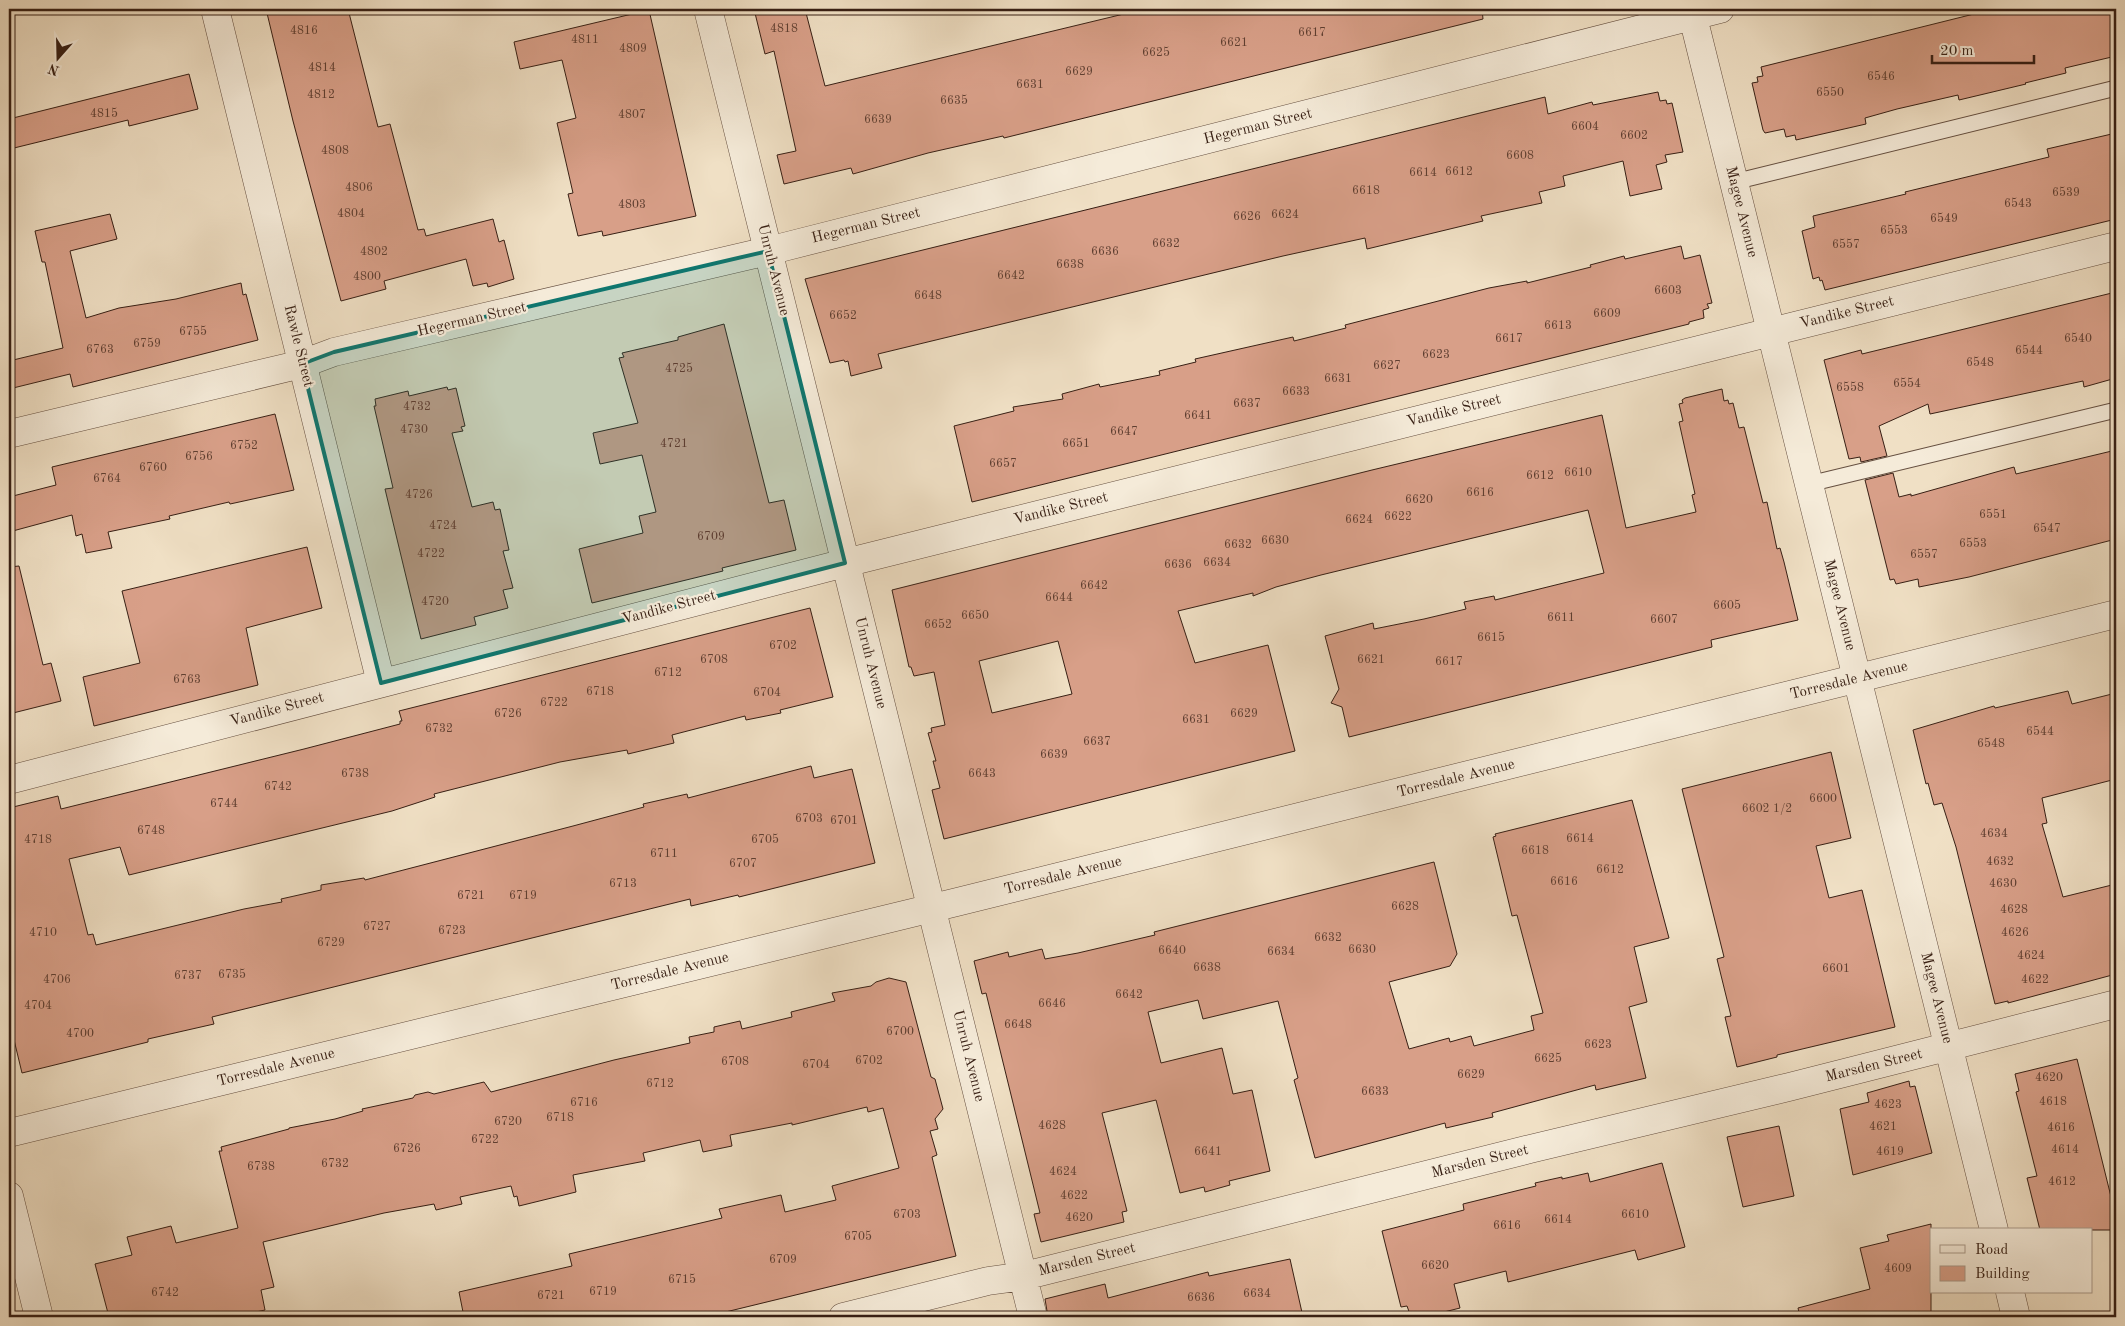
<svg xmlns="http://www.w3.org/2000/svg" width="2125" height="1326" font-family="'Old Standard TT',serif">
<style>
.building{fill:#d89f88;stroke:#371f14;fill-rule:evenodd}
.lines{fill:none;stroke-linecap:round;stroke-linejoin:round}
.service-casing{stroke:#654f40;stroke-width:17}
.minor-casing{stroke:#654f40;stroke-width:29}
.tertiary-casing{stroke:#654f40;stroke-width:29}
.service{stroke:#f5ebd9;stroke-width:15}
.minor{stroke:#f5ebd9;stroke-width:28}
.tertiary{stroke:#f5ebd9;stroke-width:28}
.marked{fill:#0f766e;fill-opacity:0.2;stroke:#0f766e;stroke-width:4;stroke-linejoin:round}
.labels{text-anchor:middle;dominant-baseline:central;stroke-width:4.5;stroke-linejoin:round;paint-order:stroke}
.number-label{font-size:12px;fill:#5f3f31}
.street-label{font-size:15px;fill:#371f14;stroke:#f5ebd9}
</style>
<rect width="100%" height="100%" fill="#f0e0c5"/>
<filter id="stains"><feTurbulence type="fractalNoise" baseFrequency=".004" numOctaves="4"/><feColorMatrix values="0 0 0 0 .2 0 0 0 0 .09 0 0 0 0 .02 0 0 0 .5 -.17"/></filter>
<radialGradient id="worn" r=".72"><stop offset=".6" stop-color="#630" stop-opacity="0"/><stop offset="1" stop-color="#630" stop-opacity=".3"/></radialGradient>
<path class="building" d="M266,9h82l30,118 12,-3 28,106 6,-1 2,7 67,-17 6,23 5,-2 10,39 -26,8 -1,-4 -14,3 -7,-27 -82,22 2,8 -45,12 -48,-180z
M754,9h51l20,77 307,-74 -1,-3h351l1,10 -479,119 -1,-2 -75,17 -75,21 -2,-6 -67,16 -7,-29 19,-4 -22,-100 -9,3z
M1994,9h122v47l-51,12 1,5 -41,10 1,1 -67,16 -1,-5 -61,14 -32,9 1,6 -70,16 -1,-5 -9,2 -2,-8 -19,4 -2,-3 -11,-47 6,-1 -1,-5 6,-1 -2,-9z
M649,10l47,206 -93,20 -1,-5 -24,5 -10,-42 5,-1 -16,-70 19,-5 -14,-58 -42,9 -6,-27z
M189,74l9,35 -69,17 -1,-6 -114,28 -5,-20v-9z
M1658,92l2,9 6,-1 1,4 5,-1 11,49 -18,3 2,7 -11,3 6,24 -32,7 -7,-35 -60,15 2,10 -26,6 3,11 -61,13 2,5 -116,28 -2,-11 -82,18 -405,98 4,14 -31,8 -3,-15 -3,1 -1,-2 -14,3 -25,-84 740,-182 3,17 44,-12 1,3z
M2116,133v86l-291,71 -3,-10 -2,1 -1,-4 -6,2 -11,-48 13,-4 -2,-11 93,-22 -1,-2 144,-35 -2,-8z
M110,214l7,25 -47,12 16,67 33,-10 57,-9 65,-16 2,12 3,-1 12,46 -185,47 -3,-13 -61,15v-28l54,-13 -18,-86h-3l-7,-31z
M1681,246l3,13 16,-4 12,48 -5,1 2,4 -6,2 1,8 -15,4v2l-717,178 -18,-76 60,-15 -1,-4 50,-8 -1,-5 37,-10 1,3 60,-12 -1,-4 37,-9 -1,-3 98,-22 1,4 52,-13 -1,-3 144,-37 38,-7v2l64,-16 -1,-2 34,-9 1,3z
M2116,292v86l-32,9 -1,-6 -153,33 -2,-10 -49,22 8,30 -26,6 -1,-5 -11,2 -25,-99 37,-10 1,4z
M724,324l45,179 15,-3 12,50 -74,18 1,3 -131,32 -13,-54 64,-16 -4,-17 17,-4 -14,-57 -42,9 -7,-31 45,-10 -19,-65 5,-1 -2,-4 56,-13v-3z
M447,387l1,3 8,-2 9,38 -4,1 2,4 -11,2 20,74 21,-5 2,8 5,-1 9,41 -6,1 10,37 -10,2 5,18 -34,9 2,8 -55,14 -36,-150 8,-1 -19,-82h2l-1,-7 33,-8 1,5z
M1722,389l2,12 4,-1 1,4 4,-1 6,25 5,-1 19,76 4,-1 10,47 3,-1 4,14 14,58 -87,20 1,7 -363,90 -7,-30 -11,-4 8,-14 -14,-53 48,-13 1,6 50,-10 42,-10 -2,-7 30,-6 1,4 109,-27 -16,-63 -267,65 -45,12 -23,9v-3l-75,18 17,52 73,-18 27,106 -351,88 -12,-49 8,-2 -7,-27h3l-8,-28 4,-1 -1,-4 14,-3 -11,-53 -20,4 -3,-9h-2l-17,-77 480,-120 230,-55 24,113 70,-16 -4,-17 3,-1 -16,-72 4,-1 -4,-17 4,-1 -1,-3 3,-2zM1058,641l14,53 -80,19 -13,-52z
M275,414l19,76 -64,14 -1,-2 -60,14 1,3 -62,13 4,16 -26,5 -4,-19 -6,2 -4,-21 -63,17v-35l47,-12 -4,-18z
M2116,450v89l-147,38 -50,10 -1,-8 -22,5 -2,-5 -4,1 -25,-100 28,-7 6,24 12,-3v2l103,-29 2,7z
M307,547l15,61 -76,20 12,57 -164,41 -11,-49 57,-14 -18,-72z
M19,566l24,99 8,-2 10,38 -52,13v-147z
M810,608l23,89 -53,13 1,3 -35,7 -1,-4 -73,19 2,8 -46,11 -1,-4 -67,12 -126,32 1,3 -43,14 -263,64 -9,-28 -51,12 19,76 5,-1 3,11 148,-36 38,-7 -1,-3 40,-9v-5l43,-7 1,2 208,-54 71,-19 -1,-3 44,-10 1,4 123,-32 3,12 38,-9 23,94 -136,34 -1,-2 -47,11 -1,-7 -478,118 2,7 -66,15v3l-126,31 -13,-54v-211l49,-12 3,13 243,-60 96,-25v-3h2l-3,-10z
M2068,691l4,13 44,-11v86l-74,19 5,25 -5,1 21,73 53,-13v90l-108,29v-2l-13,3 -39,-157 -14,-44 -8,2 -6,-22 -2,1 -13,-54 81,-24 1,2z
M1831,752l20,86 -35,8 13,52 33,-8 33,137 -118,28v2l-40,10 -12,-50 6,-1 -14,-57 7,-2 -42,-168z
M1632,800l37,138 -35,9 13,55 -18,5 17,71 -50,12 -1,-5 -103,28 1,4 -47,11 -1,-5 -130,35 -21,-78 4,-2 -20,-77 -75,18 -5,-19 -50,12 13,51 61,-15 11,46 19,-4 18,81 -41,10 1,4 -25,7 -1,-5 -24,6 -24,-93 -54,13 25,98 -5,1 2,10 -83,20 -7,-28 6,-1 -54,-220 -4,1 -8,-33 34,-9 1,5 33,-8 3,10 33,-6 77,-18 -1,-3 280,-70 23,92 -7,12 -61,16 20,67 40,-11 1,4 21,-6 3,10 60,-16 -3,-14 12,-3 -26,-98 -5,1 -19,-79 3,-1 -1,-2z
M889,978l17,4 25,95 4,2 8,30 -8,10 3,10 -8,2 7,24 -5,2 24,99 -251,61h-241l-5,-25 113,-26 -3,-12 153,-36 -3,-9 62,-14 4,17 51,-12 -4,-14 67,-18 -16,-60 -15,4 -1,-5 -75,18v-2l-62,12 2,11 -29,6 -3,-12 -57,13 2,8 -72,14 3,17 -57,14 -2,-10 -3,1 -3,-11 -51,11 2,7 -26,6 -2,-6 -50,9 -121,29 11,45 -13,3 4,20 -32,7h-124l-14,-53 37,-9 -5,-18 44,-11 5,17 62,-15 -19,-77h3l-1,-4 68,-18v-1l46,-9 28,-8 -1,-2 51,-11 2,-3 13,-3 6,2 50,-12 7,10 123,-32 76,-17 -1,-6 25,-5v-5l26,-6 2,8 50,-12 -1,-5 44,-11 -3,-8 39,-7 5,-4z
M2077,1059l39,158v13h-76l-13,-52 10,-2 -21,-84 3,-1 -4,-17z
M1909,1081l1,6 5,-1 17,67 -79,22 -13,-66 29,-7 -2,-9z
M1779,1126l15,70 -51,11 -16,-70z
M1662,1163l23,84 -47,13 -3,-10 -127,32 -2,-11 -52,13 6,24 -36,9h-13l-4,-11 -6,1 -19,-76 82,-21 -1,-6 73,-18 -1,-3 27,-6v2l26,-6 2,9z
M1931,1224v93h-131l-2,-9 72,-19 -10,-41 29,-7 -2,-6z
M1290,1259l13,58h-255l-3,-18 60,-15 3,14 100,-26 1,4z"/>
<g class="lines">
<g class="service-casing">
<path id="service" d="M1734,182l382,-94
M1809,484l307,-74"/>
</g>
<g class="minor-casing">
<path id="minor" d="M215,9l166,674
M708,9l325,1308
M1691,9l303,1221
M9,434l293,-70 32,-12 434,-101 952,-242
M9,780l836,-217 1271,-317
M9,1196l30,121
M2010,1292l6,25
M843,1317l145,-36 36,-5 506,-127 259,-62 327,-83"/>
</g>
<g class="tertiary-casing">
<path id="tertiary" d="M9,1133l948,-231 1159,-288"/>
</g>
<use href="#service" class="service"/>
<use href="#minor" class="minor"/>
<use href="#tertiary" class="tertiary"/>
</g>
<path class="marked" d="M768,251l77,312 -464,120 -79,-319 32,-12z"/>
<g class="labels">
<g class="number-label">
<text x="784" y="29">4818</text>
<text x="304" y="31">4816</text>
<text x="1312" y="33">6617</text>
<text x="585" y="40">4811</text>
<text x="1234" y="43">6621</text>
<text x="633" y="49">4809</text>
<text x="1156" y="53">6625</text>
<text x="322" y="68">4814</text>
<text x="1079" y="72">6629</text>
<text x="1881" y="77">6546</text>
<text x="1030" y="85">6631</text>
<text x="1830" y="93">6550</text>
<text x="321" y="95">4812</text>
<text x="954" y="101">6635</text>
<text x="104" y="114">4815</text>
<text x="632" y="115">4807</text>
<text x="878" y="120">6639</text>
<text x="1585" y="127">6604</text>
<text x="1634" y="136">6602</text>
<text x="335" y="151">4808</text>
<text x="1520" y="156">6608</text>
<text x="1459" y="172">6612</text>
<text x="1423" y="173">6614</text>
<text x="359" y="188">4806</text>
<text x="1366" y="191">6618</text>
<text x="2066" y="193">6539</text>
<text x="2018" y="204">6543</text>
<text x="632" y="205">4803</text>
<text x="351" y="214">4804</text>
<text x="1285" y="215">6624</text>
<text x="1247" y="217">6626</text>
<text x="1944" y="219">6549</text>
<text x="1894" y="231">6553</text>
<text x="1166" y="244">6632</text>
<text x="1846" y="245">6557</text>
<text x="374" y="252">4802</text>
<text x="1105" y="252">6636</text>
<text x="1070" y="265">6638</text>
<text x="1011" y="276">6642</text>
<text x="367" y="277">4800</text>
<text x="1668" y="291">6603</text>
<text x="928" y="296">6648</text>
<text x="1607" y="314">6609</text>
<text x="843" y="316">6652</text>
<text x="1558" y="326">6613</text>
<text x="193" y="332">6755</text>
<text x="1509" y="339">6617</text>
<text x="2078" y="339">6540</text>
<text x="147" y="344">6759</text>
<text x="100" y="350">6763</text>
<text x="2029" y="351">6544</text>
<text x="1436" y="355">6623</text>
<text x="1980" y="363">6548</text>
<text x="1387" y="366">6627</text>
<text x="679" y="369">4725</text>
<text x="1338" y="379">6631</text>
<text x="1907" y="384">6554</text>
<text x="1850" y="388">6558</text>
<text x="1296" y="392">6633</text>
<text x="1247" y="404">6637</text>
<text x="417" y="407">4732</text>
<text x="1198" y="416">6641</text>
<text x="414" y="430">4730</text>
<text x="1124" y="432">6647</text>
<text x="674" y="444">4721</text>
<text x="1076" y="444">6651</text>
<text x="244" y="446">6752</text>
<text x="199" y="457">6756</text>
<text x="1003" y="464">6657</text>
<text x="153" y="468">6760</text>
<text x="1578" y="473">6610</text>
<text x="1540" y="476">6612</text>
<text x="107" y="479">6764</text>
<text x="1480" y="493">6616</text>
<text x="419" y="495">4726</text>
<text x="1419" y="500">6620</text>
<text x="1993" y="515">6551</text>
<text x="1398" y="517">6622</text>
<text x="1359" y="520">6624</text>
<text x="443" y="526">4724</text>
<text x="2047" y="529">6547</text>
<text x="711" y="537">6709</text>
<text x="1275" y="541">6630</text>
<text x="1973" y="544">6553</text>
<text x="1238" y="545">6632</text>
<text x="431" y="554">4722</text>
<text x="1924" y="555">6557</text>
<text x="1217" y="563">6634</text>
<text x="1178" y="565">6636</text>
<text x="1094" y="586">6642</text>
<text x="1059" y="598">6644</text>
<text x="435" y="602">4720</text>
<text x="1727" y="606">6605</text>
<text x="975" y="616">6650</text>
<text x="1561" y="618">6611</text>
<text x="1664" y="620">6607</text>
<text x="938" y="625">6652</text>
<text x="1491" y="638">6615</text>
<text x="783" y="646">6702</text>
<text x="714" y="660">6708</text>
<text x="1371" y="660">6621</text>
<text x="1449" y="662">6617</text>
<text x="668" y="673">6712</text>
<text x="187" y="680">6763</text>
<text x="600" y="692">6718</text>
<text x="767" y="693">6704</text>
<text x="554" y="703">6722</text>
<text x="508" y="714">6726</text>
<text x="1244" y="714">6629</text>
<text x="1196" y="720">6631</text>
<text x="439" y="729">6732</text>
<text x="2040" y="732">6544</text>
<text x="1097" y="742">6637</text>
<text x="1991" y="744">6548</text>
<text x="1054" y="755">6639</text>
<text x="355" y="774">6738</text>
<text x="982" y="774">6643</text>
<text x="278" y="787">6742</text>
<text x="1823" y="799">6600</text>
<text x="224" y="804">6744</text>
<text x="1767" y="809">6602 1/2</text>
<text x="809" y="819">6703</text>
<text x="844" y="821">6701</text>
<text x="151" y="831">6748</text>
<text x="1994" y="834">4634</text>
<text x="1580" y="839">6614</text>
<text x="38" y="840">4718</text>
<text x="765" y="840">6705</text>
<text x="1535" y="851">6618</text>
<text x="664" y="854">6711</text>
<text x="2000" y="862">4632</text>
<text x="743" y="864">6707</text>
<text x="1610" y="870">6612</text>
<text x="1564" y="882">6616</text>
<text x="623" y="884">6713</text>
<text x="2003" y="884">4630</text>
<text x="471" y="896">6721</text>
<text x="523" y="896">6719</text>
<text x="1405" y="907">6628</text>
<text x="2014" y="910">4628</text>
<text x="377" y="927">6727</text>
<text x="452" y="931">6723</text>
<text x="43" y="933">4710</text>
<text x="2015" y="933">4626</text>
<text x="1328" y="938">6632</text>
<text x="331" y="943">6729</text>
<text x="1362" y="950">6630</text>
<text x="1172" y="951">6640</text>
<text x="1281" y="952">6634</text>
<text x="2031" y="956">4624</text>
<text x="1207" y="968">6638</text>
<text x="1836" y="969">6601</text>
<text x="232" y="975">6735</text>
<text x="188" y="976">6737</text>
<text x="57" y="980">4706</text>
<text x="2035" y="980">4622</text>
<text x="1129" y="995">6642</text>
<text x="1052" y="1004">6646</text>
<text x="38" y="1006">4704</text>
<text x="1018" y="1025">6648</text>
<text x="900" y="1032">6700</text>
<text x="80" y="1034">4700</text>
<text x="1598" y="1045">6623</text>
<text x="1548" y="1059">6625</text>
<text x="869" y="1061">6702</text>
<text x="735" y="1062">6708</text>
<text x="816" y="1065">6704</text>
<text x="1471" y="1075">6629</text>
<text x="2049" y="1078">4620</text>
<text x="660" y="1084">6712</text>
<text x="1375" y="1092">6633</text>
<text x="2053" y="1102">4618</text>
<text x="584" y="1103">6716</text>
<text x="1888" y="1105">4623</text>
<text x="560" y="1118">6718</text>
<text x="508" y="1122">6720</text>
<text x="1052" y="1126">4628</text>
<text x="1883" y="1127">4621</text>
<text x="2061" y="1128">4616</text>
<text x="485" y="1140">6722</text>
<text x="407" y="1149">6726</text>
<text x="2065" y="1150">4614</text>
<text x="1208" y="1152">6641</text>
<text x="1890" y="1152">4619</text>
<text x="335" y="1164">6732</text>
<text x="261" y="1167">6738</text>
<text x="1063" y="1172">4624</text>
<text x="2062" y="1182">4612</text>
<text x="1074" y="1196">4622</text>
<text x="907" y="1215">6703</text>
<text x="1635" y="1215">6610</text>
<text x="1079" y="1218">4620</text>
<text x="1558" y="1220">6614</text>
<text x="1507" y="1226">6616</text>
<text x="858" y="1237">6705</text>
<text x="783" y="1260">6709</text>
<text x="1435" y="1266">6620</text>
<text x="1898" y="1269">4609</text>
<text x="682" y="1280">6715</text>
<text x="603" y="1292">6719</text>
<text x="165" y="1293">6742</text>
<text x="1257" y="1294">6634</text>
<text x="551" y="1296">6721</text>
<text x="1201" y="1298">6636</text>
</g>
<g class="street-label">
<text transform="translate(1258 127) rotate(-14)">Hegerman Street</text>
<text transform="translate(1741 212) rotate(76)">Magee Avenue</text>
<text transform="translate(866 226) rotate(-14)">Hegerman Street</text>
<text transform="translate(773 270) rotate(76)">Unruh Avenue</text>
<text transform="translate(1847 313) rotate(-14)">Vandike Street</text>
<text transform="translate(472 320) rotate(-13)">Hegerman Street</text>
<text transform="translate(298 346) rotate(76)">Rawle Street</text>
<text transform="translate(1454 411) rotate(-14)">Vandike Street</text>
<text transform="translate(1061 509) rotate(-14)">Vandike Street</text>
<text transform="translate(1839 605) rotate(76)">Magee Avenue</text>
<text transform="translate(669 608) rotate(-15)">Vandike Street</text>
<text transform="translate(870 663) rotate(76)">Unruh Avenue</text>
<text transform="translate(1849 681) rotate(-14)">Torresdale Avenue</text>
<text transform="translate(277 710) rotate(-15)">Vandike Street</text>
<text transform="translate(1456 779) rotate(-14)">Torresdale Avenue</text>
<text transform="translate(1063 876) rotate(-14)">Torresdale Avenue</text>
<text transform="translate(670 972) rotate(-14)">Torresdale Avenue</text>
<text transform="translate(1936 998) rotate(76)">Magee Avenue</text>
<text transform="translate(968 1056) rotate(76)">Unruh Avenue</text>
<text transform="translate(1874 1066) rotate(-14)">Marsden Street</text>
<text transform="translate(276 1068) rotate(-14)">Torresdale Avenue</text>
<text transform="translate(1480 1162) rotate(-14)">Marsden Street</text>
<text transform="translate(1087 1260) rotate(-14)">Marsden Street</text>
</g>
</g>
<rect width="2125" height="1326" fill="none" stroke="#f0e0c5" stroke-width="30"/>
<rect x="10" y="10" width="2105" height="1306" fill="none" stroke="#371f14" stroke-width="2.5"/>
<rect x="15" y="15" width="2095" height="1296" fill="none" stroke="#371f14"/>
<rect x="1930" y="1228" width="162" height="65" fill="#f5ebd9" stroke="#a9998a"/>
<rect x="1940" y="1245" width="25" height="8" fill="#f5ebd9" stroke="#a9998a"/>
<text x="1975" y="1254" font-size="15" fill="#371f14">Road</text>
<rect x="1940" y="1266" width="25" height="15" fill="#d89f88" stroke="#a9998a"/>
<text x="1975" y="1278" font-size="15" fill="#371f14">Building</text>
<g transform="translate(58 58) rotate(200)" stroke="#f5ebd9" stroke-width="4" paint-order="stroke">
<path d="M0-4L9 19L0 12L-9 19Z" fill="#371f14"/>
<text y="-8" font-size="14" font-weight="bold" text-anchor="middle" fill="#371f14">N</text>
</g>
<path d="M1932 55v8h102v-8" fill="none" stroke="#371f14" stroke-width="2.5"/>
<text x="1940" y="55" font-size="15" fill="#371f14" stroke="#f5ebd9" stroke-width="4" paint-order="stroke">20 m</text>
<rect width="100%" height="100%" filter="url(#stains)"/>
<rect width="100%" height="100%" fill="url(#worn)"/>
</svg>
